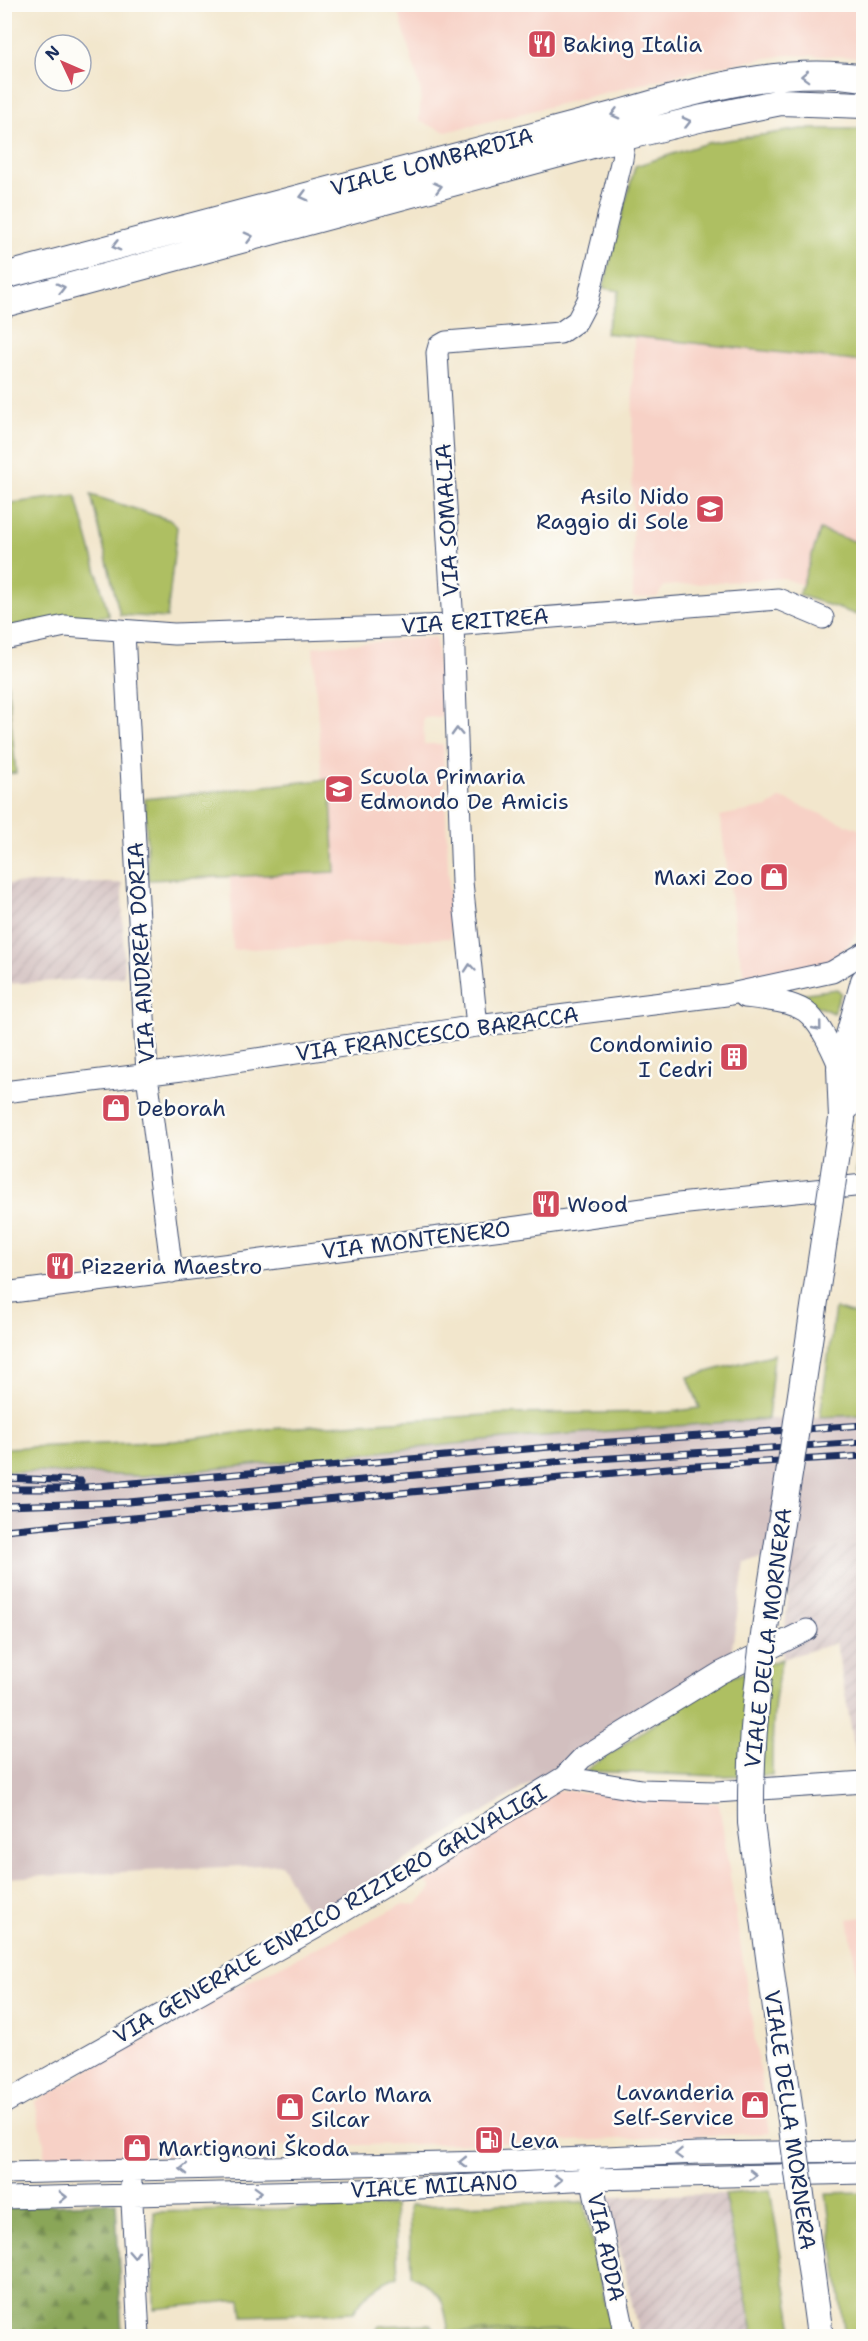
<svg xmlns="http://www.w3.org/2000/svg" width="868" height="2341" font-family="'Shantell Sans',sans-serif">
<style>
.built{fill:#f7d1c6}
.industrial{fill:url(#industrial-furrows)}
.railway{fill:#d2bfbf}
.green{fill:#aebf62;stroke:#647760;stroke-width:1.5}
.forest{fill:url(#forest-firs);stroke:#526a5b;stroke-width:1.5}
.cemetery{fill:url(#cemetery-stones);stroke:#647760;stroke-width:1.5}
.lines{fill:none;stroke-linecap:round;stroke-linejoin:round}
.minor-casing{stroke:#3b4a6e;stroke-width:23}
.major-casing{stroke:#3b4a6e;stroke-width:28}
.minor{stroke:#fff;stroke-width:21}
.major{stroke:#fff;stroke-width:26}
.rail-casing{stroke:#1b2f5e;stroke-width:7}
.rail{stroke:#fdfcf7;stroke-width:4.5;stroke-dasharray:14;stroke-linecap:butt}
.major-bridge-casing{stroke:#3b4a6e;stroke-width:28;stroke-linecap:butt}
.major-bridge{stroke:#fff;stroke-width:26}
.oneway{stroke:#8d97ae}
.labels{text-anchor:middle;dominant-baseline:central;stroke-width:5;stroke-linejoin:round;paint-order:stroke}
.poi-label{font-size:22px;fill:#1b2f5e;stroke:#fdfcf7;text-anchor:start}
.street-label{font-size:22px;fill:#1b2f5e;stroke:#fdfcf7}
</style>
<defs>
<pattern id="industrial-furrows" width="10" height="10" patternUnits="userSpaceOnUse" patternTransform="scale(1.5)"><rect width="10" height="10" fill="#d2bfbf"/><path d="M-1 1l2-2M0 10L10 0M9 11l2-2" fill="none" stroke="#b4a4a7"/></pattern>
<pattern id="forest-firs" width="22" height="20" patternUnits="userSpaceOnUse" patternTransform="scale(1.5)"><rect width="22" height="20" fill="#8aa658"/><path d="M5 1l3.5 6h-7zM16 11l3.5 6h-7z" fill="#70884c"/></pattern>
<pattern id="cemetery-stones" width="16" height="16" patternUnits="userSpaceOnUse" patternTransform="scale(1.5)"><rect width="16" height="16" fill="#aebf62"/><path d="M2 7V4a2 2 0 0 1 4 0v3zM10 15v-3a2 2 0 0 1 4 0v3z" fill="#8d9c54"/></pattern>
</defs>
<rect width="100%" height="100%" fill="#fdfcf7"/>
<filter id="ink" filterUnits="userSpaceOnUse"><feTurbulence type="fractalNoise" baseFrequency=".0167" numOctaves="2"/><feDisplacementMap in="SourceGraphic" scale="12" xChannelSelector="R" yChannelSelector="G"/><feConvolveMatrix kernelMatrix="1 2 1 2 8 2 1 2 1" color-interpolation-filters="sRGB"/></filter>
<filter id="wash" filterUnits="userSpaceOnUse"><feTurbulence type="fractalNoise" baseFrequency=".008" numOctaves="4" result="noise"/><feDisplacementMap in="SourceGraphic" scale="24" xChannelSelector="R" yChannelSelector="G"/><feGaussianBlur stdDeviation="1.35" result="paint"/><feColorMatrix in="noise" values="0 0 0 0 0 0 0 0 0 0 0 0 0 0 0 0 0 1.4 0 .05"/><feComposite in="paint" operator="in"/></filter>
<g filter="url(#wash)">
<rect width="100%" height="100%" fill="#f2e6cc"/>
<path class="built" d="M397,5h466v52l-77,-2 -80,13 -260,64 -27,-11 2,-29z
M634,336l229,26v255l-64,-22 3,-10 -18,-7 -120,8 -7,11 -24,1 -1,-160z
M436,637l6,80 -19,1 1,26h19l8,194 -218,12 -3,-72 -82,2 -3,-81 177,-20 -9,-132z
M781,798l82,33v93l-15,22 -22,17 -81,13 -8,-32 -17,-128 48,-9z
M558,1790l161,13 50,330 -223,9 -262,4 -106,11 -134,1v-16l-9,-40 87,-52 58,-27 -5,-9 27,-9 199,-100 16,-1 15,-16 -9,-11z
M863,1917h1l-1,94 -15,-92z"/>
<path class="industrial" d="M36,883h86l2,94 -119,7v-100z
M863,1542v229l-4,1 -23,-129 -54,16 10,-104z
M724,2194l30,142h-115l-31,-140z"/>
<path class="railway" d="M863,1415v127l-118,21 -14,91 -189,122 -232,143 -29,-55 -276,14v-407l138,5 362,-37 263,-20z"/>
<path class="green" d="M802,129h61v233l-258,-29 14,-42 -16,-3 32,-122 72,-23z
M76,495l33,121 -56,3 -48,9 -1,-124z
M91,495l79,25 7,7 -10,91 -47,-3z
M820,530l43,14v73l-64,-22z
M5,658l11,115 -11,1h-1z
M330,779l5,93 -187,8 -3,-81z
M837,989l4,4 -8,20 -42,-18z
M863,1116v55l-7,1z
M835,1308l28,9v98l-43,2z
M774,1354l-6,65 -263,20 -362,37 -138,-5v-23l170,-7 92,-12 235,-15 167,-2 31,-4 -12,-31z
M782,1659c-9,38 -10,77 -10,116l-55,1 -132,-5 115,-79 23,-12z
M770,2190l24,146h-40l-30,-142z
M863,2192v144h-18l-19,-143z
M584,2202l27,127 -162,4c-6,-35 -6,-41 -38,-58l-2,-69z
M394,2206l4,70c-19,7 -34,18 -44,36l-111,4 -2,-16 -87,9v-97z"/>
<path class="forest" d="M116,2202l6,134h-117l-1,-129z"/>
<path class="cemetery" d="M429,2324l10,9 172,-4 1,7h-239l6,-10z"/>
</g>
<g filter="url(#ink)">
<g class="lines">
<g class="minor-casing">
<path id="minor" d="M124,632l23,442 25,198
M4,639l61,-13 109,8 279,-9 325,-26 45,19
M745,997c17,2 45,4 60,14 15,11 28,40 35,57
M477,1026l-15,-144 -9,-257 -16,-272 2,-7 7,-4 114,-9 17,-12 11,-21 34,-141 3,-22
M4,1092l178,-22 295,-44 249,-31 106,-23 32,-19
M4,1293l514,-66 160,-23 186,-19
M564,1777l77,13 75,2 148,-10
M4,2103l322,-181 238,-145 18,-19 138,-85 87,-43
M589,2167l36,169
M4,2173l484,-11 210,-9 166,-2
M131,2183l8,153
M4,2198l395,-9 193,-10 272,-6"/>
</g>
<g class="major-casing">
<path id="major" d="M4,276l616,-163c78,-23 162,-48 244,-35
M4,304l596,-161 103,-25 78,-16 83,3
M846,1108l18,-55
M842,1119l-2,-51 24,-87"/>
</g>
<use href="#minor" class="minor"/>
<use href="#major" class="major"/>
<g class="rail-casing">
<path id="rail" d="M4,1478l77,3
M4,1489h59l533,-46 268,-18
M4,1506l125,-4 435,-41 300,-19
M4,1530l675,-63 185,-11"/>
</g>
<use href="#rail" class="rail"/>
<g class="major-bridge-casing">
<path id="major-bridge" d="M820,2336l-69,-513c-2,-122 21,-242 40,-361 17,-114 34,-229 51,-343"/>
</g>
<use href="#major-bridge" class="major-bridge"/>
</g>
<defs><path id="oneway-chevron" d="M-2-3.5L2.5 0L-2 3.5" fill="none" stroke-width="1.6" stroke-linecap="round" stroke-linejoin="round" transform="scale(1.5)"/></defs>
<g class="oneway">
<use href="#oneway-chevron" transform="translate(805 76) rotate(178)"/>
<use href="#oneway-chevron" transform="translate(615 114) rotate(165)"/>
<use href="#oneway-chevron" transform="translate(687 122) rotate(-14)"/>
<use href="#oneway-chevron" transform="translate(438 187) rotate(-15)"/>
<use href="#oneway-chevron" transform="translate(304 196) rotate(165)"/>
<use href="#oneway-chevron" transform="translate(249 237) rotate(-15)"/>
<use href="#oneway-chevron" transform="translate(116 246) rotate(165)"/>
<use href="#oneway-chevron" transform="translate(61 288) rotate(-15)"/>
<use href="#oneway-chevron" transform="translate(457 732) rotate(-92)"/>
<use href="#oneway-chevron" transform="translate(470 968) rotate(-95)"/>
<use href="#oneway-chevron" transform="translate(818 1027) rotate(51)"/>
<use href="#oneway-chevron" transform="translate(679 2154) rotate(178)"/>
<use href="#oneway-chevron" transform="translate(463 2162) rotate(179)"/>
<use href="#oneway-chevron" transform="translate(184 2169) rotate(179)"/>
<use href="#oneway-chevron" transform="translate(753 2175) rotate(-1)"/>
<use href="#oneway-chevron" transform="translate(558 2180) rotate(-2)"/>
<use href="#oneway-chevron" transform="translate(258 2192) rotate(-2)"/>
<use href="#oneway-chevron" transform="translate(63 2197) rotate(-1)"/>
<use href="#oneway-chevron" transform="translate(134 2254) rotate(87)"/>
</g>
</g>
<defs>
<g id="restaurant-square" transform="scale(1.5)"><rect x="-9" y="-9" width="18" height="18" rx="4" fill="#d1495b" stroke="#fdfcf7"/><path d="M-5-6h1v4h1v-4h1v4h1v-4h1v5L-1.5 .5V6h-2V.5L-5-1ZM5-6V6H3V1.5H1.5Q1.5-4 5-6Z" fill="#fff"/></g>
<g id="school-square" transform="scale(1.5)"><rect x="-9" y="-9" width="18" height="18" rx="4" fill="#d1495b" stroke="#fdfcf7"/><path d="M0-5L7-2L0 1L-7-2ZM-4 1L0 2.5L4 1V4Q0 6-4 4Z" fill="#fff"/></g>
<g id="shop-square" transform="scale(1.5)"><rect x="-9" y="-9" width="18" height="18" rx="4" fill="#d1495b" stroke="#fdfcf7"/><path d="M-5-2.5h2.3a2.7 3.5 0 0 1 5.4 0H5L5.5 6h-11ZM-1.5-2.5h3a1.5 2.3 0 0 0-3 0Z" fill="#fff"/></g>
<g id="building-square" transform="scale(1.5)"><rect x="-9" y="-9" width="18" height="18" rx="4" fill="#d1495b" stroke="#fdfcf7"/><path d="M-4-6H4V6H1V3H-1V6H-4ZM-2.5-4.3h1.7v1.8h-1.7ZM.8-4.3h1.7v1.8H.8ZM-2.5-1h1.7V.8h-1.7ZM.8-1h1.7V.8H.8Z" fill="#fff"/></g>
<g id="fuel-square" transform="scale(1.5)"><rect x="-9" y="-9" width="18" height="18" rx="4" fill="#d1495b" stroke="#fdfcf7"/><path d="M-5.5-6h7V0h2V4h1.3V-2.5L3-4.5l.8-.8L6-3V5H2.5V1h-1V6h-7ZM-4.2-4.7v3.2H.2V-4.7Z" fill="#fff"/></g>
</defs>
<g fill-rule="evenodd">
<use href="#restaurant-square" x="542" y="44"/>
<use href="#school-square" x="710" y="509"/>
<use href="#school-square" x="339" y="789"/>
<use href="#shop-square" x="774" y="877"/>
<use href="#building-square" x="734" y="1057"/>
<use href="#shop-square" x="116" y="1108"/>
<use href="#restaurant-square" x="546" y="1204"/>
<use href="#restaurant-square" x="60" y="1266"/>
<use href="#shop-square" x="755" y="2105"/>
<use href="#shop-square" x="290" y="2107"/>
<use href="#fuel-square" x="489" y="2140"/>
<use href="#shop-square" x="137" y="2148"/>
</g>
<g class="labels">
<g class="poi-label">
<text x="563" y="44">Baking Italia</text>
<text x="689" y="496" text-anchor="end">Asilo Nido<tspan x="689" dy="25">Raggio di Sole</tspan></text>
<text x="360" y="776">Scuola Primaria<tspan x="360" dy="25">Edmondo De Amicis</tspan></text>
<text x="753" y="877" text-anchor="end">Maxi Zoo</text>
<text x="713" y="1044" text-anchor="end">Condominio<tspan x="713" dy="25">I Cedri</tspan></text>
<text x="137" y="1108">Deborah</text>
<text x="567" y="1204">Wood</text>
<text x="81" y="1266">Pizzeria Maestro</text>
<text x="734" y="2092" text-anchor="end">Lavanderia<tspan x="734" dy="25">Self-Service</tspan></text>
<text x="311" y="2094">Carlo Mara<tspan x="311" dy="25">Silcar</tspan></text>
<text x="510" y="2140">Leva</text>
<text x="158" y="2148">Martignoni Škoda</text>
</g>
<g class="street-label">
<text transform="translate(432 162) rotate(-15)">VIALE LOMBARDIA</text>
<text transform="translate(447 520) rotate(-93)">VIA SOMALIA</text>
<text transform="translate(475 621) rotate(-4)">VIA ERITREA</text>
<text transform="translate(141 953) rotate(-93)">VIA ANDREA DORIA</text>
<text transform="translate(437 1034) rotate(-8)">VIA FRANCESCO BARACCA</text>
<text transform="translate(416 1240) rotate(-7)">VIA MONTENERO</text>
<text transform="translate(768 1638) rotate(-83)">VIALE DELLA MORNERA</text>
<text transform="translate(330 1914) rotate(-30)">VIA GENERALE ENRICO RIZIERO GALVALIGI</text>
<text transform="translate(790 2120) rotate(82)">VIALE DELLA MORNERA</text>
<text transform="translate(434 2186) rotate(-3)">VIALE MILANO</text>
<text transform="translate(606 2247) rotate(78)">VIA ADDA</text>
</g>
</g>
<rect width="868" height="2341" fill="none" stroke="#fdfcf7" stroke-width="24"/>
<g transform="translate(63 63) rotate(314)"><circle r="28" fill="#fdfcf7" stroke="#a3aaba" stroke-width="1.5"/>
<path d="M0-4.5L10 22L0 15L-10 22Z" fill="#d1495b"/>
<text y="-9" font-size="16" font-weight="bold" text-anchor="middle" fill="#1b2f5e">N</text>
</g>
</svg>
